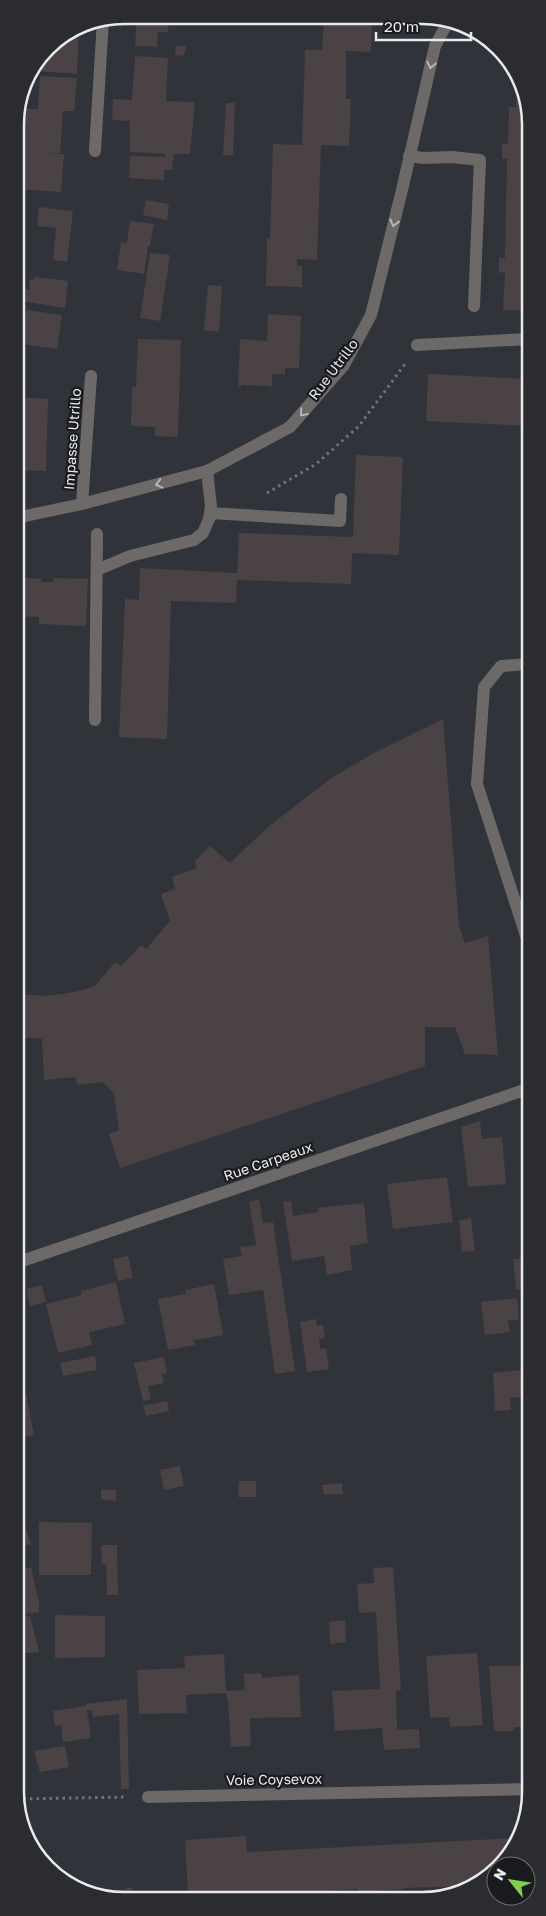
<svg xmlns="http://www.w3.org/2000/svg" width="546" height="1916" font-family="'Golos Text',sans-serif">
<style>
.building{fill:#4a4245}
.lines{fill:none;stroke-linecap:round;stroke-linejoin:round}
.path{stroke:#717379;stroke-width:3;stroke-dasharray:2.5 4;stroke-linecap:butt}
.lane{stroke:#6d6968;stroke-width:12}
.street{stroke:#6d6968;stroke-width:12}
.oneway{stroke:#b7b6b9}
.labels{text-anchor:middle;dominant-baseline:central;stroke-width:4.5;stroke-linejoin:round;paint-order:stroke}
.street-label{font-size:14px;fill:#e9eaef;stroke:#1a1b1e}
.rim{fill:none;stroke:#e9eaef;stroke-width:2.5}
</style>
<rect width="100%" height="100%" fill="#31333a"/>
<path class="building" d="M137,15h32l-1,17h-10l-1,15 -22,-1z
M324,16l48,1 -1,35 -25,-1v48h5l-2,47 -28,-1 -4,115 -20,-1v7h5v21l-36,-1 1,-48 3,1 3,-95 29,1 3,-95h17z
M79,25l-2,49 -40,-3v-10l10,-14z
M176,46h10l-2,10 -9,-1z
M135,56l33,2 -2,43 29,1 -5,52h-16l-2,16h-8v10l-35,-2 1,-22 35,1v-3l-35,-2v-31l-18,-1 1,-21 19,1z
M40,76l37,2 -3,33h-11l-3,42h-14l18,1 -3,38 -46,-3 5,-80h18z
M517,80l12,23v208l-26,-1 2,-38 -6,1v-15h6l2,-99h-5v-15h6l1,-37h7z
M226,103h9l-2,52h-10z
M146,200l23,4 -2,16 -24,-5z
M39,207l34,4 -6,51 -14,-2 3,-32 -19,-2z
M130,221l24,3 -4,22h-2l-4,28 -27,-4 4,-28 6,1z
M150,253l20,2 -10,66 -20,-3z
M34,277l34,4 -3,27 -50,-8v-12l14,2 1,-11 3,1z
M208,285l14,1 -3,46 -15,-2z
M26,310l36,5 -5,34 -35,-5z
M268,314l33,2 -2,52h-14v6h-13v14l-2,-2 -29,-1v2h-3l2,-48 27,2z
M138,339l43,1 -3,97 -23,-1v-9l-24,-1 1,-39h4z
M15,362l9,1 -1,14 -8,-1z
M428,374l101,5v47l-103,-5z
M16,397l32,2 -2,72 -30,-1z
M356,455l47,2 -4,98 -47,-2 -1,31 -114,-4 -1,23 -65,-2 -4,138 -48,-2 6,-138 14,1 1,-32 97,5 2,-40 114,4z
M528,532h1v36h-2z
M16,577l25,2v3h12v-4l35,1 -2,47 -47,-2v-7l-23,-1z
M443,719l16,206 6,18 23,-7 10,119 -33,-1 -10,-27h-30v39l-305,102 -11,-34 10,-4 -5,-36 -11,-12 -26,3 -1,-8 -32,3 -2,-41 -26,-2 4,-43 24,2 18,-2 17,-3 16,-5 20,-24 6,4 20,-21 5,4 24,-28 -9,-27 14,-5 -3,-12 25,-9 -2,-7 15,-15 20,17 38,-36 62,-48 42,-25z
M480,1121l2,18 20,-2 4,47 -38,3 -7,-60z
M447,1177l6,45 -60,7 -6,-45z
M259,1199l4,24 10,-1 22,149 -20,3 -12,-84 -34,5 -6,-36 19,-3 -2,-9 16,-2 -7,-43z
M291,1201l2,15 25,-4v-4l46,-5 4,40 -18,3 2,24 -25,5 -3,-19 -32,5 -9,-59z
M471,1218l4,33 -13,1 -3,-32z
M128,1256l5,22 -15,3 -5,-22z
M525,1258l3,31 -12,1 -3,-31z
M116,1282l9,42 -36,8 3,13 -34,8 -12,-49 36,-9 -1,-4z
M214,1284l9,51 -28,5 -2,-10 2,15 -27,5 -10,-51 28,-5 -1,-4z
M42,1285l4,17 -16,4 -4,-17z
M517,1298l2,22h-11l2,12 -25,3 -4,-33z
M316,1319l1,7 6,-1 2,13 -6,1 1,10 6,-1 3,21 -22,3 -7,-50z
M95,1356l2,14 -34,6 -3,-13z
M164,1357l3,16 -5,1 2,9 -16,3 3,13 -8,2 -9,-38z
M530,1369v27l-20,2 1,12 -16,1 -2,-38z
M26,1393l8,42 -17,3v-44z
M167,1401l2,10 -23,5 -3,-10z
M180,1466l4,20 -20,4 -4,-20z
M239,1481h17v16h-18z
M342,1483l1,11 -19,1 -2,-10z
M101,1489l15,1v11l-15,-2z
M17,1502l14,42 -14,4z
M39,1522l53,1 -1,52h-52z
M101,1545h16l1,50h-11l-1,-31h-4z
M31,1567l8,36v9l-14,2 1,3 4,-1 9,36 -22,2v-84z
M393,1567l8,123 -5,1 1,39 22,-1 1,19 -36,2 -2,-22 -47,3 -3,-40 48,-2 -4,-77 -17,1 -2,-29 17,-1 -1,-15z
M55,1615l50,1v41l-50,1z
M345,1620l1,22 -16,2 -1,-22z
M477,1653l6,72 -33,2 -1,-10 -19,1 -4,-62z
M224,1654l2,37 19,-1 -1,-16 17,-1 1,5 37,-3 2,42 -51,1 1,28 -20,1 -3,-48h-1l-1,-6 -40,2 1,18 -48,1 -2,-44 48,-2 -1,-12z
M489,1666h42v46h-2l-2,9 -4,6h-9v4h-20z
M127,1699l2,90h-8l-2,-75 -26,3 -1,-7h-5l4,28 -28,4 -2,-17 -6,1 -2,-15 33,-5v-2z
M65,1746l4,21 -29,5 -6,-21z
M246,1836l1,16 268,-14 -11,26 -8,2v3l-30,17 -62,2 -1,1 -45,3v-3l-47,3 1,5 -36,2h-45l-1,-7 -42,2 -3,-54z
M132,1887l3,12h-33l-4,-2z"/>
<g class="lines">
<path class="path" d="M267,493l49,-29 43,-38 46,-62
M17,1799l110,-2"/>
<path class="lane" d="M95,151l8,-132
M409,156l14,2 29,-1 28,3 -6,146
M82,504l9,-128
M210,513l130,8 1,-22
M97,570l33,-14 64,-16 9,-7 6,-14 2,-13 -4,-35
M530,664l-29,2 -17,21 -7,97 53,164
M95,720l2,-186"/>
<path class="street" d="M417,345l112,-6
M16,518l66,-14 125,-33 83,-44 54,-62 27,-50 31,-125 33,-144 14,-26
M16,1263l514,-175
M148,1797l383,-8"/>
</g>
<defs><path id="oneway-chevron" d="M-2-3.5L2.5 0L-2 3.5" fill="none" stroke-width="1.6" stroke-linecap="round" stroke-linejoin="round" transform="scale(1.25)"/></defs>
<g class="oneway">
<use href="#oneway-chevron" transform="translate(431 65) rotate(103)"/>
<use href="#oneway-chevron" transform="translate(394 223) rotate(104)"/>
<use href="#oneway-chevron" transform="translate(303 413) rotate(131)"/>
<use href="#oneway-chevron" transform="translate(159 484) rotate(165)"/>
</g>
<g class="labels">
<g class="street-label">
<text transform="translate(333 369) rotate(-53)">Rue Utrillo</text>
<text transform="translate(72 439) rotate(-86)">Impasse Utrillo</text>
<text transform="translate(268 1161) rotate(-19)">Rue Carpeaux</text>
<text transform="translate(274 1779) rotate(-1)">Voie Coysevox</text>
</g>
</g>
<path d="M0 0H546V1916H0ZM124 24H422A100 100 0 0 1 522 124V1792A100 100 0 0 1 422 1892H124A100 100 0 0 1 24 1792V124A100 100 0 0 1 124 24Z" fill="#2b2c2f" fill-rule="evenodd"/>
<path class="rim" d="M124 24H422A100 100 0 0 1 522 124V1792A100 100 0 0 1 422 1892H124A100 100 0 0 1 24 1792V124A100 100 0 0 1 124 24Z"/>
<g transform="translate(511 1881) rotate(300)"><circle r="24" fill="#1a1b1e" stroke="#6d6e72"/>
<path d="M0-4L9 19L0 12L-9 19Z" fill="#81d050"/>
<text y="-8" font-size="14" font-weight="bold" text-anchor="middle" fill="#e9eaef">N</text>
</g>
<path d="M376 32v8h95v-8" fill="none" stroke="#e9eaef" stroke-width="2.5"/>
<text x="384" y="32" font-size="15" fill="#e9eaef" stroke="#1a1b1e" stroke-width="4" paint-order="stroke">20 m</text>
</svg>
